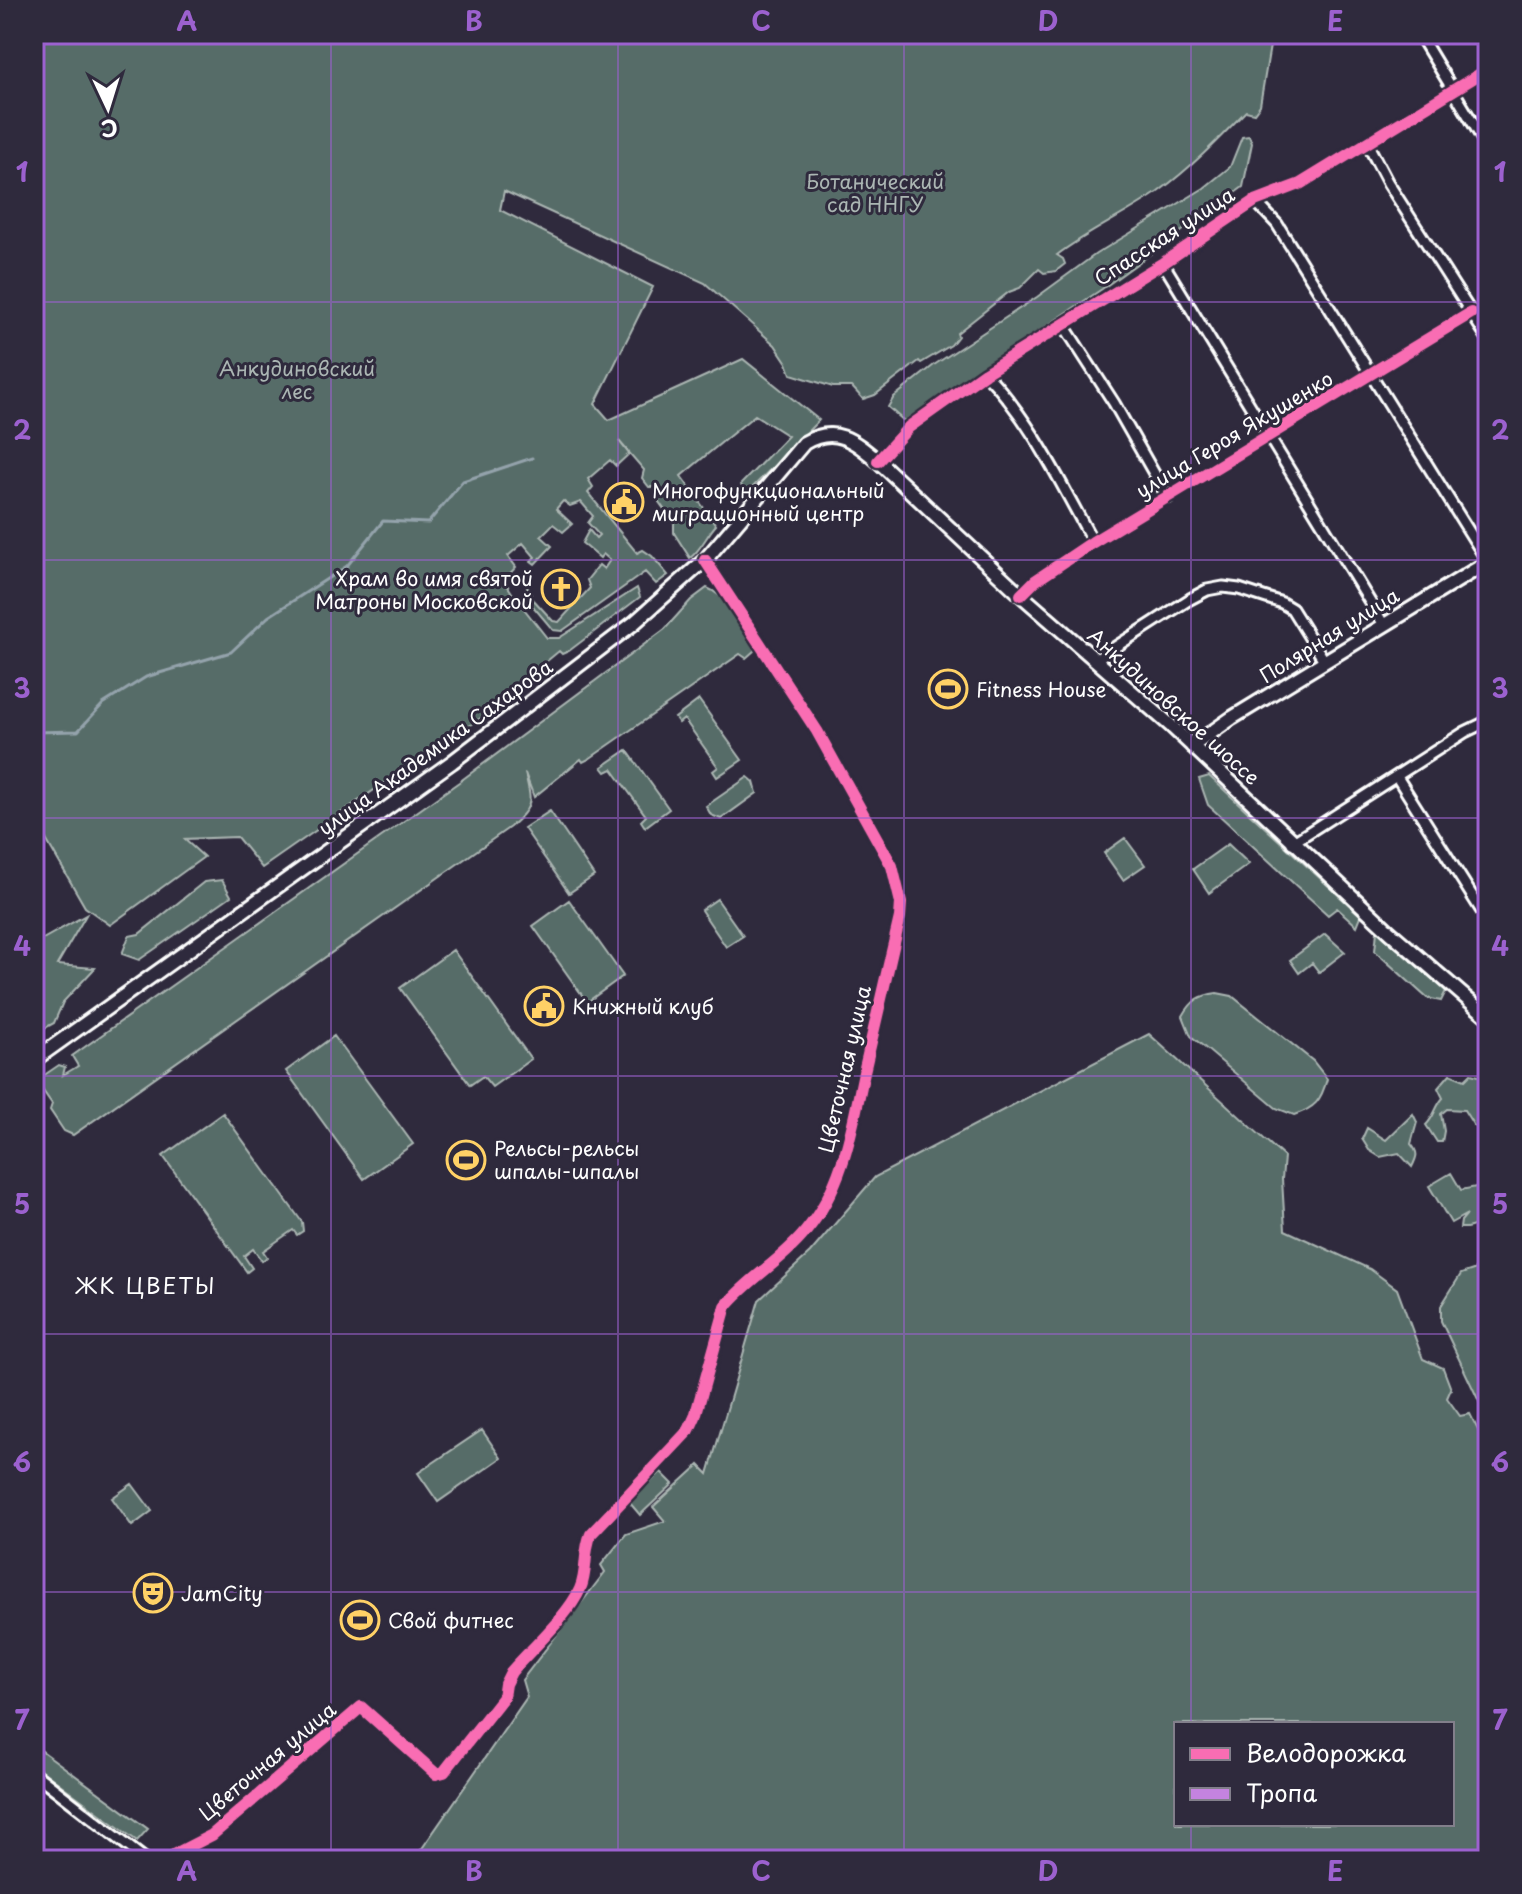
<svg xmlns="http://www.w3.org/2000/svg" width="1522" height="1894" font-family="'Playpen Sans',sans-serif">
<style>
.green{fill:#576c67;stroke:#abb6b3;stroke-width:2;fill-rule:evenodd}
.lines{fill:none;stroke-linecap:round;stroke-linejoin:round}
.stream{stroke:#94a3ac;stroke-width:3}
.street-casing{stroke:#fff;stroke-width:15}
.secondary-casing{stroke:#fff;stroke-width:18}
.street{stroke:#2f2a3d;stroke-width:9}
.secondary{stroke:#2f2a3d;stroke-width:12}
.quiet{stroke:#c483df;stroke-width:10;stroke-dasharray:20 10;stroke-linecap:butt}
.cycleway-casing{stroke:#2f2a3d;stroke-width:17}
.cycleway{stroke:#f96db3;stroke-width:12}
.grid{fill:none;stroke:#9c61cf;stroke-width:2;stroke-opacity:0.55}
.labels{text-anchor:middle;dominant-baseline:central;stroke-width:6;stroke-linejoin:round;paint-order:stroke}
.park-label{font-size:20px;fill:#abb6b3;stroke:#2f2a3d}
.street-label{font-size:20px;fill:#fff;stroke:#2f2a3d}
.poi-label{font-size:20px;fill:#fff;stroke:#2f2a3d;text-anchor:start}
.neighbourhood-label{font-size:22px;letter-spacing:2px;fill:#fff;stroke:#2f2a3d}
.neatline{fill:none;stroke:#9c61cf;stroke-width:3}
.grid-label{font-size:26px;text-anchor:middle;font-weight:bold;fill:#9c61cf}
</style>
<rect width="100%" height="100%" fill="#2f2a3d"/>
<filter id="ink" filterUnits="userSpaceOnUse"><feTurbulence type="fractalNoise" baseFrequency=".0125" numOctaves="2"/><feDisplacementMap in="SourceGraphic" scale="16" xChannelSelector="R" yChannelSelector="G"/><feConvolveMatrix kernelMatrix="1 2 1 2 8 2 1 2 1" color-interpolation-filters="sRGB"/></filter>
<g filter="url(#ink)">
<path class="green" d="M34,34h1238l-12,71 -6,8 -8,-2c-28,29 -55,57 -88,81 -33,23 -69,39 -101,63l6,4 2,5 -9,7 -12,2 -5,-4 -19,19 -11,4 -52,41 1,3 -7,9 -30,18 -2,-2 -44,34 -12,4 -11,-12h-19l-42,-13 -4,-11 -12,-18 -70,-62 -201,-92 -4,19 153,77 -58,117 14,16 134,-61 76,61 -75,76 -3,-12 47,-48 -33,-21 -74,61 35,49c-10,11 -15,25 -26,33l-16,-25v-10l-15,-21 -4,-15h-6l-7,-9 2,-8 -25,-29 10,13 -13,12 -6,-6 -22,19 5,8 -5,6 49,60 6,-3 9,6 16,19 -12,9 -11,-12 -83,59 -9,-1 -27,-32 1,-11 5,7v4l21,23 6,1 31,-34 -3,-8 12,-15 5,4 6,-9 -7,-6 -3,4 -18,-15 7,-13 7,8 3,-3 -11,-12 5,-7 -12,-14 -11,4 -7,-5 -7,8 16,15 -9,8 -10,-8 -12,12 11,10 -17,18 -4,-3 4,-4 -12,-14 -15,13 8,11 -12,13 10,16 33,42h12l78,-50 3,9 -71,54 -7,3 -3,-3 -53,44 5,1 -54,39 -1,-2 -194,135 -25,-31 -53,2 20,18 -94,68 -25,-18 -41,-71 -10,-2z
M1249,136l3,7 -9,44 -141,102 -198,132 -16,-14 6,-10 40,-32 103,-68 59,-43 108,-66 26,-21 12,-30z
M707,588c23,9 36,41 48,62l-9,8 -6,-4 -151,105 -6,3 -2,-3 -47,38 -9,-24c7,31 9,32 -15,54l-437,308 -9,-4 -14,-21 2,-6 -13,-19 1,-7 19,-13 6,2 -2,8 15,-9 -6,-10 387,-274 206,-153 26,-29z
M699,700l43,60 -25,17 -4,-6 5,-4 -34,-48 -5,4 -4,-5z
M627,750l42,59 -24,18 -4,-6 5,-5 -34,-47 -6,3 -4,-5z
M1209,776l152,140 -4,10 -20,-18 -9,7 -120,-110 -9,-26z
M748,777l6,5 3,11 -36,26 -10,-4 -5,-9z
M550,811l44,65 -25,17 -45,-65z
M1125,838l20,27 -22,15 -19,-27z
M1228,844l21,20 -40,29 -16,-24z
M222,880l9,16 -92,64 -17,-6 7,-18 10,-2 65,-52z
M717,899l26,37 -17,11 -25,-37z
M569,900l54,76 -36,26 -54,-76z
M86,915l-29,50 38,3 -32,34 -9,21 -20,11v-90z
M1377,931l69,60 -5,10 -14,-3 -52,-47z
M1325,934l20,18 -26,20 -7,-9 -13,10 -9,-13z
M453,950l78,109 -39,28 -9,-11 -13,9 -70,-97z
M1217,993l15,3 81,65 14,18c-6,22 -12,29 -33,36l-18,-7 -85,-72 -8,-20c9,-16 17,-21 34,-23z
M1149,1034l135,123 -2,22 3,51 85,39 27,20 26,70 20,9 8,21 -4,9 13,18 10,-2 18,36v410h-1074l113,-163 -5,-17 83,-108 -4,-7 25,-31 39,-13 -12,-14 46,-42 9,9 51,-174 51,-47 65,-76zM1176,1724h276v100h-276z
M334,1036l79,108 -49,35 -78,-108z
M1450,1074l15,6 6,-6 16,4 1,54 -14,-6 -10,-16 -17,-1 -6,5 3,17 -2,11h-5l-11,-17c9,-9 9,-18 17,-27l-5,-10z
M223,1113l79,109 1,9 -6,4 -4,-5 -30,21 4,6 -5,4 -9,-12 -9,7 8,12 -5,4 -84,-116z
M1413,1114l4,8 -6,22c8,9 6,13 1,23l-13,-14 -19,4 -11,-7 -7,-11 5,-11 19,12z
M1451,1173l10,17 20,-4c13,18 4,44 -21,42l1,-7 6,-7 -16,9 -22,-37z
M1488,1265v148l-4,-1 -43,-91v-15l20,-32z
M482,1430l19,28 -63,44 -20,-29z
M661,1472l12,12 -33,31 -11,-13z
M132,1484l20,27 -20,15 -20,-28z
M34,1745l114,84 -11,12 -103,-76z"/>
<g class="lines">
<path class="stream" d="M34,732l44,-1 25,-27 43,-27 85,-25 37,-35 79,-51 36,-45 45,2 35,-42 69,-23"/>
<g class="street-casing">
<path id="street" d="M1419,34l69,114
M1367,143l21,40 100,156
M1255,201l22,23 211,338
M1163,263l221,362
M1063,324l51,79 54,95
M985,373c47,48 76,111 108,169
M878,461l31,-34 76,-54 178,-110 92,-62 45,-17 188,-115
M1021,595l14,-14 58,-39 378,-229
M1095,660l95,-61 17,-9 16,-3 16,2 43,14 10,6 33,53
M1397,777l91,144
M1292,843l173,-111 23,-11
M34,1773l112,87
M169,1860l6,-6 37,-19 149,-128 75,67 8,-2 59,-75 2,-13 6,-12c19,-22 58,-57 69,-83 8,-17 3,-38 11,-55l98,-104 6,-13 31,-111c23,-28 57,-46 80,-75 38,-46 46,-103 58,-159 12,-52 24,-104 36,-155l1,-14 -9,-37 -75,-135 -112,-171"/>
</g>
<g class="secondary-casing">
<path id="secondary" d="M1192,746l40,-28 256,-156
M34,1060l418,-298 182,-139 71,-63 99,-117c31,-18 49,-3 74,18l143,134 149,130 220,207 98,85"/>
</g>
<use href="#street" class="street"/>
<use href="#secondary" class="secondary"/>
<path class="quiet" d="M1487,1437l1,3"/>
<g class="cycleway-casing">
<path id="cycleway" d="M878,461l31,-34 76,-54 178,-110 92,-62 45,-17 188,-115
M1021,595l14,-14 58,-39 378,-229
M169,1860l6,-6 37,-19 149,-128 75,67 8,-2 59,-75 2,-13 6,-12c19,-22 58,-57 69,-83 8,-17 3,-38 11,-55l98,-104 6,-13 31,-111c23,-28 57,-46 80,-75 38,-46 46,-103 58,-159 12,-52 24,-104 36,-155l1,-14 -9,-37 -75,-135 -112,-171"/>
</g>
<use href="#cycleway" class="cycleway"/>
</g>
</g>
<path class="grid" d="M331,34v1826M618,34v1826M904,34v1826M1191,34v1690M34,302h1454M34,560h1454M34,818h1454M34,1076h1454M34,1334h1454M34,1592h1454M1191,1824v36"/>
<defs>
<g id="civic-ring" transform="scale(2)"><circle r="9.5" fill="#2f2a3d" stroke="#ffd166" stroke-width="1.5"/><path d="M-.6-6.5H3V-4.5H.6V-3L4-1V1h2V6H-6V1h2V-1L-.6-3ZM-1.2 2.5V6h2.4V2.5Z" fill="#ffd166"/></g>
<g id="church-ring" transform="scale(2)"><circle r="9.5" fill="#2f2a3d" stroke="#ffd166" stroke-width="1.5"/><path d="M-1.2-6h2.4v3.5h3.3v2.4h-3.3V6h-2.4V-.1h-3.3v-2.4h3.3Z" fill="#ffd166"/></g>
<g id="stadium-ring" transform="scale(2)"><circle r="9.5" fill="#2f2a3d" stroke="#ffd166" stroke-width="1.5"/><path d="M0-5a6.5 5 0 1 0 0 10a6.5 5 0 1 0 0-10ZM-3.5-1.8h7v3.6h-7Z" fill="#ffd166"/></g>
<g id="theatre-ring" transform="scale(2)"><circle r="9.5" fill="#2f2a3d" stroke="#ffd166" stroke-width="1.5"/><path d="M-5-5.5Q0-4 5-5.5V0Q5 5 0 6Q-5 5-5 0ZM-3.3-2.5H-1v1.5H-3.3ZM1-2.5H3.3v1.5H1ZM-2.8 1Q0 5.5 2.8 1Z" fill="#ffd166"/></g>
</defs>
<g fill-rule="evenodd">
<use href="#civic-ring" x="624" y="502"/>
<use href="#church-ring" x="561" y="589"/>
<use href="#stadium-ring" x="948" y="689"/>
<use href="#civic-ring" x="544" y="1006"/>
<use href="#stadium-ring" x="466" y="1160"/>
<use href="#theatre-ring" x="153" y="1593"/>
<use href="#stadium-ring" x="360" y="1620"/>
</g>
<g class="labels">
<g class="park-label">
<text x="875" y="181">Ботанический<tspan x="875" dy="23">сад ННГУ</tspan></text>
<text x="297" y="368">Анкудиновский<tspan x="297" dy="23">лес</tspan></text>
</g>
<g class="street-label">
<text transform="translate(1164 236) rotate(-33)">Спасская улица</text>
<text transform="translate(1234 434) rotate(-31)">улица Героя Якушенко</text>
<text transform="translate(1329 635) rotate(-32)">Полярная улица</text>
<text transform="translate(1174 706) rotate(42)">Анкудиновское шоссе</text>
<text transform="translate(435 747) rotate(-36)">улица Академика Сахарова</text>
<text transform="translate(844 1069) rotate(-77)">Цветочная улица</text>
<text transform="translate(267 1761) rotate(-40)">Цветочная улица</text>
</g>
<g class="poi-label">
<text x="652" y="490">Многофункциональный<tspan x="652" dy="23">миграционный центр</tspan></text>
<text x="533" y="578" text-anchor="end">Храм во имя святой<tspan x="533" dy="23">Матроны Московской</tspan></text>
<text x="976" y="689">Fitness House</text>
<text x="572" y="1006">Книжный клуб</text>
<text x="494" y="1148">Рельсы-рельсы<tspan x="494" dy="23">шпалы-шпалы</tspan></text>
<text x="181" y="1593">JamCity</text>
<text x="388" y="1620">Свой фитнес</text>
</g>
<g class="neighbourhood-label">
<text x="146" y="1284">ЖК ЦВЕТЫ</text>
</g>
</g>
<rect width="1522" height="1894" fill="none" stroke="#2f2a3d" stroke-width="88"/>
<rect x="1174" y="1722" width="280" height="104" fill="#2f2a3d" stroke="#827f8b" stroke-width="2"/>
<rect x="1190" y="1748" width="40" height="12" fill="#f96db3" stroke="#827f8b" stroke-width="2"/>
<text x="1246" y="1762" font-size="24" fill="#ffffff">Велодорожка</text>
<rect x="1190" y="1788" width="40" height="12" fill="#c483df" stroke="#827f8b" stroke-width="2"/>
<text x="1246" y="1802" font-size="24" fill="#ffffff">Тропа</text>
<g transform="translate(108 108) rotate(176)" stroke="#2f2a3d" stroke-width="6" paint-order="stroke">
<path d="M0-6L14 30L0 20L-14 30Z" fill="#ffffff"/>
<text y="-12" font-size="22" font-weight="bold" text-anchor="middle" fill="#ffffff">С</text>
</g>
<rect x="44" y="44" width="1434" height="1806" class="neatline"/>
<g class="grid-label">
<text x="187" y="31">A</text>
<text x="474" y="31">B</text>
<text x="761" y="31">C</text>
<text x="1048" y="31">D</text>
<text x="1335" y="31">E</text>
<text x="22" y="182">1</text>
<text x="1500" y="182">1</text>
<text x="22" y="440">2</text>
<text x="1500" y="440">2</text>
<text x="22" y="698">3</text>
<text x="1500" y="698">3</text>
<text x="22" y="956">4</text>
<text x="1500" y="956">4</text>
<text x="22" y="1214">5</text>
<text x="1500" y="1214">5</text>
<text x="22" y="1472">6</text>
<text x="1500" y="1472">6</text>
<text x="22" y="1730">7</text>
<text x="1500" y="1730">7</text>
<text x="187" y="1881">A</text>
<text x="474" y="1881">B</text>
<text x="761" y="1881">C</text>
<text x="1048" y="1881">D</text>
<text x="1335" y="1881">E</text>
</g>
</svg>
